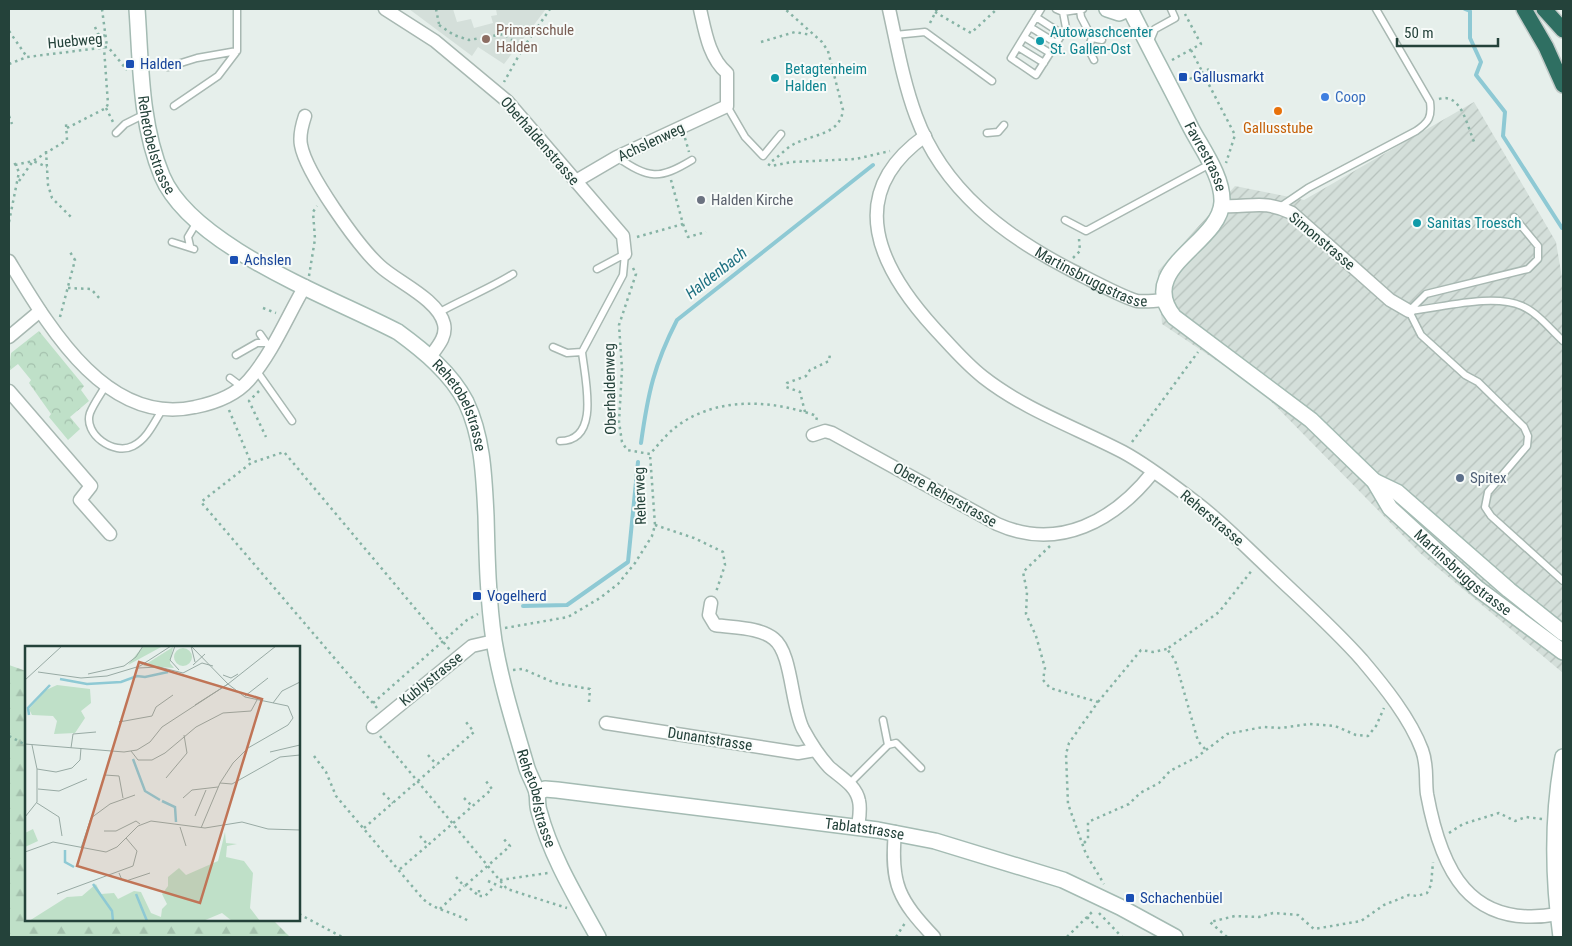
<svg xmlns="http://www.w3.org/2000/svg" width="1572" height="946" font-family="'Roboto Condensed',sans-serif">
<style>
.built{fill:#d4dfda}
.industrial{fill:url(#industrial-furrows)}
.forest{fill:url(#forest-firs)}
.park{fill:url(#park-crowns)}
.lines{fill:none;stroke-linecap:round;stroke-linejoin:round}
.stream{stroke:#8ec9d4;stroke-width:4}
.lane-casing{stroke:#a8b8b2;stroke-width:9}
.street-casing{stroke:#a8b8b2;stroke-width:15}
.secondary-casing{stroke:#a4bbb3;stroke-width:18}
.highway-casing{stroke:#c2cac8;stroke-width:18}
.path{stroke:#86b3a5;stroke-width:2.5;stroke-dasharray:2.5 4;stroke-linecap:butt}
.lane{stroke:#fff;stroke-width:6}
.street{stroke:#fff;stroke-width:12}
.secondary{stroke:#fff;stroke-width:15}
.highway{stroke:#2f6f62;stroke-width:15}
.education-dot{fill:#8d6e63;stroke:#f7fbf9;stroke-width:2}
.culture-dot{fill:#0f9aa8;stroke:#f7fbf9;stroke-width:2}
.transit-dot{fill:#1a4fb4;stroke:#f7fbf9;stroke-width:2}
.shop-dot{fill:#3f7fe0;stroke:#f7fbf9;stroke-width:2}
.food-dot{fill:#e8710a;stroke:#f7fbf9;stroke-width:2}
.worship-dot{fill:#6b7280;stroke:#f7fbf9;stroke-width:2}
.service-dot{fill:#5c6f8a;stroke:#f7fbf9;stroke-width:2}
.labels{text-anchor:middle;dominant-baseline:central;stroke-width:4;stroke-linejoin:round;paint-order:stroke}
.education-label{font-size:15px;fill:#785e54;stroke:#f7fbf9;text-anchor:start}
.culture-label{font-size:15px;fill:#0d838f;stroke:#f7fbf9;text-anchor:start}
.street-label{font-size:15px;fill:#24423a;stroke:#f7fbf9}
.transit-label{font-size:15px;fill:#164399;stroke:#f7fbf9;text-anchor:start}
.shop-label{font-size:15px;fill:#366cbe;stroke:#f7fbf9;text-anchor:start}
.food-label{font-size:15px;fill:#c56008;stroke:#f7fbf9}
.worship-label{font-size:15px;fill:#5b616d;stroke:#f7fbf9;text-anchor:start}
.service-label{font-size:15px;fill:#4e5e75;stroke:#f7fbf9;text-anchor:start}
.water-label{font-size:16px;font-style:italic;fill:#1c6f80;stroke:#f7fbf9}
.inset-river{fill:none;stroke:#8ec9d4;stroke-width:2.5}
.inset-road{fill:none;stroke:#98aaa4;stroke-width:1}
.view{fill:#c07456;fill-opacity:0.15;stroke:#c07456;stroke-width:2.5}
.inset-edge{fill:none;stroke:#24423a;stroke-width:2.5}
</style>
<defs>
<pattern id="industrial-furrows" width="10" height="10" patternUnits="userSpaceOnUse" patternTransform="scale(1.25)"><rect width="10" height="10" fill="#d4dfda"/><path d="M-1 1l2-2M0 10L10 0M9 11l2-2" fill="none" stroke="#b6c1bc"/></pattern>
<pattern id="forest-firs" width="22" height="20" patternUnits="userSpaceOnUse" patternTransform="scale(1.25)"><rect width="22" height="20" fill="#bfe0c8"/><path d="M5 1l3.5 6h-7zM16 11l3.5 6h-7z" fill="#a4c1ad"/></pattern>
<pattern id="park-crowns" width="20" height="18" patternUnits="userSpaceOnUse" patternTransform="scale(1.25)"><rect width="20" height="18" fill="#bfe0c8"/><path d="M2 6a3 3 0 1 1 6 0M12 15a3 3 0 1 1 6 0" fill="none" stroke="#a4c1ad"/></pattern>
</defs>
<rect width="100%" height="100%" fill="#e6efeb"/>
<path class="built" d="M409,9h44l4,13 14,-3 3,9 19,-5 -2,-7 6,-1 -1,-6h50l-42,55 -26,-17 -6,9z"/>
<path class="industrial" d="M1474,102l82,140 7,42v389l-143,-120 -161,-164 -97,-65 -4,-53 77,-85 69,14z"/>
<path class="forest" d="M9,665l17,6v249h247l17,17h-281z"/>
<path class="park" d="M39,331l45,55 -3,4 8,11 -19,16 10,12 -12,11 -19,-23 2,-3 -22,-31 2,-3 -13,-16 -9,7 2,-18z"/>
<g class="lines">
<path class="stream" d="M1465,9l5,2v27l11,24 -5,13 29,37 -2,24 59,92
M641,443c7,-50 13,-78 36,-123l196,-155
M523,606l44,-1 61,-43 10,-100"/>
<g class="lane-casing">
<path id="lane" d="M1041,9l-30,49 25,17 30,-47 -3,-16
M1056,9l7,3 20,-3
M1080,10l1,7 11,21 -4,10 6,12
M1036,17l26,17
M1030,27l26,16
M895,35l30,-3 67,49
M1024,37l26,16
M1092,38l10,2
M1149,43l6,-14 20,-11 -4,-9
M1018,47l26,16
M168,67l29,-9 40,-7
M174,106l44,-30 19,-25v-42
M727,106l18,31 18,19 18,-22
M116,133l9,-9 20,-10
M987,133l11,-1 6,-7
M617,157c32,22 42,23 75,3
M1280,207l28,-19 108,-57c13,-9 16,-14 14,-29l-54,-93
M1065,220l21,11 124,-67
M172,242l22,7
M190,246l-2,-9 9,-15
M597,269l28,-15
M1409,311l12,24 44,40 13,7 46,45 4,9 -1,10 -39,46 -3,15 6,9 72,65
M1409,311l17,-17 102,-25 10,-10v-13l-24,-29
M1409,311c32,-3 83,-18 113,-5 16,7 29,24 41,35
M438,313c25,-14 51,-24 75,-39
M260,334l7,10
M553,347l14,6 15,-1 41,-77 2,-21
M236,355l21,-12h7
M256,370l36,51
M230,378l12,9
M106,385c-5,9 -12,18 -16,28 -7,21 24,43 43,33 14,-7 21,-23 29,-36
M560,441c41,0 25,-61 22,-89
M883,720l5,25
M849,784l39,-39 8,-2 25,25"/>
</g>
<g class="street-casing">
<g id="street">
<path d="M385,9l50,32 72,60 116,135 2,18"/>
<path id="s1" d="M889,9c8,36 14,72 27,107 27,74 89,120 155,154 16,8 51,27 66,31 9,1 18,0 27,-1"/>
<path d="M305,116c-3,9 -6,19 -4,29 5,28 57,101 79,121 17,16 58,33 64,58 3,13 -7,23 -14,33"/>
<path d="M925,136c-83,59 -45,133 10,193 15,16 30,34 48,48 42,33 94,51 140,75 26,14 51,34 75,52 22,17 42,37 63,57 34,33 70,64 101,99 22,26 48,58 60,90 6,16 3,29 5,44 14,76 42,136 131,120"/>
<path d="M576,181l41,-24 110,-51v-33c-18,-15 -22,-42 -27,-64"/>
<path d="M1221,206c29,2 42,-7 71,7l98,87 19,11"/>
<path d="M9,261c39,64 97,166 186,146 20,-4 40,-11 54,-27 24,-28 38,-63 56,-94"/>
<path d="M9,337l31,-26"/>
<path d="M9,391l82,95 -11,14 30,34"/>
<path d="M813,435l12,-4 7,2 165,91c62,28 118,-4 156,-52"/>
<path d="M711,603l-2,12 6,10c18,3 45,2 59,14 18,14 17,66 29,90 7,13 16,27 26,38 11,10 27,18 30,34 2,8 0,18 -1,27"/>
<path d="M606,723l192,30 17,-3"/>
<path d="M373,727l99,-81 22,-5"/>
<path d="M895,832c-5,52 4,68 39,105"/>
</g>
</g>
<g class="secondary-casing">
<g id="secondary">
<path id="s2" d="M137,9c4,56 3,114 25,167 30,71 169,121 236,156 26,19 53,41 68,70 17,36 18,75 20,114 1,42 2,84 8,125 7,42 20,83 32,124 2,9 9,19 11,28 1,6 0,12 2,18 12,45 37,86 59,126"/>
<path d="M1107,9l12,4 9,-4"/>
<path id="s3" d="M1130,9c20,40 41,79 61,119 11,21 32,49 31,74 -2,42 -87,66 -48,115l137,103 63,61 16,27 87,80 86,64"/>
<path d="M1374,481l23,11 112,98 54,43"/>
<path id="s4" d="M537,793l8,-4 12,1 321,40 57,11 128,39 57,27 55,30"/>
<path d="M1561,937c-8,-59 -9,-121 2,-180"/>
</g>
</g>
<g class="highway-casing">
<path id="highway" d="M1524,9l22,38 17,38
M1544,9l19,21"/>
</g>
<path class="path" d="M102,9l5,38
M436,9l3,15
M935,12l36,21 26,-24
M930,23l7,-14
M439,25l15,10 15,5 35,-6 19,14 -19,34
M95,27l3,7 8,2
M9,31l18,26
M761,42l34,-10 16,3
M523,48l27,-39
M1191,50l44,85 -9,28
M1172,60l29,-16 -16,-30
M9,64l18,-7 81,-10 19,23
M1184,82l25,-13
M1439,99c23,-7 28,28 36,45
M106,108l7,14
M9,116l3,8
M67,128l39,-20 2,-4 -4,-56
M685,138l4,14
M46,151l2,34 4,13 19,19
M772,161c8,-5 14,-13 22,-17 19,-10 46,-9 49,-34l-15,-59 -6,-9 -37,-33
M768,164l3,2 21,-4 64,-3 34,-8
M15,165l18,-4 34,-21 -1,-16
M19,181l14,-20 14,6
M9,222l10,-50 -5,-10
M683,224l5,13 18,-5
M637,237l46,-13 -12,-44
M1073,258l7,-7 -1,-12
M633,268l3,6 -17,51 3,44 -3,53 3,20 5,8 23,4c9,-10 18,-22 30,-30 39,-27 91,-24 134,-9l3,2 -1,4
M309,276l6,-37 -2,-27 4,-6
M68,288l23,1 10,11
M263,308l13,5
M60,317l15,-57 -5,-8
M259,391l-10,10 17,36
M229,410l22,53
M805,412l-5,-20 -14,-5 1,-4 19,-7 4,-6 19,-9 1,-7
M1132,442l66,-90
M655,525l39,13 29,14 2,13 -9,27
M1050,546l-27,26 4,20 -1,22 10,22 9,32 -2,12 7,8 48,14 -29,41 -3,11 2,50 18,50 18,30
M505,628l63,-11 32,-19 18,-14 17,-21 17,-27 3,-11 -5,-71
M513,670l10,-1 32,14 35,6 -1,13
M1098,702l43,-52 12,2 14,-3
M373,703l94,-83 11,-6
M377,708l-176,-206 50,-39 33,-11 166,198
M9,736l17,9
M380,736l127,153 60,19
M1205,749l-7,-8 -23,-81 -8,-11 52,-37 34,-43
M428,755l9,10
M314,756l12,16 10,24 87,103c13,12 32,13 47,23
M383,793l10,10
M464,798l8,8
M364,828l110,-96 -8,-10
M1449,833l14,-9 36,-11 16,8 11,-4 16,2
M420,836l8,9 64,-56 -7,-9
M1084,843l4,-4v-17l41,-18 11,-11 19,-10 11,-12 27,-14 30,-23 36,-7 18,1 28,-4 26,2 21,9 12,1 8,-10 8,-18
M400,869l28,-24
M456,877l8,9 2,-1 13,11
M500,880l48,-7
M488,881l18,8
M466,885l44,-39 -8,-9
M479,890v6h6l10,-10
M440,909l24,-23
M1099,913l23,24
M299,914l43,23
M1087,917l11,11
M896,937l9,-14
M1067,937l27,-27
M1227,937l-17,-15 25,-6 24,1 14,-4 25,2 16,14 47,-8 23,-16 25,-10 8,1 10,-3 4,-8 2,-23"/>
<use href="#lane" class="lane"/>
<use href="#street" class="street"/>
<use href="#secondary" class="secondary"/>
<use href="#highway" class="highway"/>
</g>
<circle class="education-dot" cx="486" cy="39" r="5"/>
<g class="culture-dot">
<circle cx="1040" cy="41" r="5"/>
<circle cx="775" cy="78" r="5"/>
<circle cx="1417" cy="223" r="5"/>
</g>
<g class="transit-dot">
<rect x="125" y="59" width="10" height="10" rx="2.5"/>
<rect x="1178" y="72" width="10" height="10" rx="2.5"/>
<rect x="229" y="255" width="10" height="10" rx="2.5"/>
<rect x="472" y="591" width="10" height="10" rx="2.5"/>
<rect x="1125" y="893" width="10" height="10" rx="2.5"/>
</g>
<circle class="shop-dot" cx="1325" cy="97" r="5"/>
<circle class="food-dot" cx="1278" cy="111" r="5"/>
<circle class="worship-dot" cx="701" cy="200" r="5"/>
<circle class="service-dot" cx="1460" cy="478" r="5"/>
<g class="labels">
<g class="education-label">
<text x="496" y="30">Primarschule<tspan x="496" dy="17">Halden</tspan></text>
</g>
<g class="culture-label">
<text x="1050" y="32">Autowaschcenter<tspan x="1050" dy="17">St. Gallen-Ost</tspan></text>
<text x="785" y="69">Betagtenheim<tspan x="785" dy="17">Halden</tspan></text>
<text x="1427" y="223">Sanitas Troesch</text>
</g>
<g class="street-label">
<text transform="translate(75 41) rotate(-5)">Huebweg</text>
<text transform="translate(540 141) rotate(49)">Oberhaldenstrasse</text>
<text transform="translate(651 142) rotate(-25)">Achslenweg</text>
<text stroke="none"><textPath href="#s2" startOffset="138">Rehetobelstrasse</textPath></text>
<text stroke="none"><textPath href="#s3" startOffset="166">Favrestrasse</textPath></text>
<text transform="translate(1322 241) rotate(40)">Simonstrasse</text>
<text stroke="none"><textPath href="#s1" startOffset="356">Martinsbruggstrasse</textPath></text>
<text transform="translate(610 389) rotate(-91)">Oberhaldenweg</text>
<text stroke="none"><textPath href="#s2" startOffset="556">Rehetobelstrasse</textPath></text>
<text transform="translate(945 495) rotate(29)">Obere Reherstrasse</text>
<text transform="translate(640 496) rotate(-92)">Reherweg</text>
<text transform="translate(1212 518) rotate(40)">Reherstrasse</text>
<text stroke="none"><textPath href="#s3" startOffset="740">Martinsbruggstrasse</textPath></text>
<text transform="translate(431 679) rotate(-39)">Kublystrasse</text>
<text transform="translate(710 739) rotate(9)">Dunantstrasse</text>
<text stroke="none"><textPath href="#s2" startOffset="961">Rehetobelstrasse</textPath></text>
<text stroke="none"><textPath href="#s4" startOffset="331">Tablatstrasse</textPath></text>
</g>
<g class="transit-label">
<text x="140" y="64">Halden</text>
<text x="1193" y="77">Gallusmarkt</text>
<text x="244" y="260">Achslen</text>
<text x="487" y="596">Vogelherd</text>
<text x="1140" y="898">Schachenbüel</text>
</g>
<g class="shop-label">
<text x="1335" y="97">Coop</text>
</g>
<g class="food-label">
<text x="1278" y="128">Gallusstube</text>
</g>
<g class="worship-label">
<text x="711" y="200">Halden Kirche</text>
</g>
<g class="service-label">
<text x="1470" y="478">Spitex</text>
</g>
<g class="water-label">
<text transform="translate(716 273) rotate(-38)">Haldenbach</text>
</g>
</g>
<g transform="translate(25 646)">
<rect width="275" height="275" fill="#e6efeb"/>
<path d="M118,0h20l-35,19zM148,1l-3,16 4,5 -31,-2z" fill="#bfe0c8"/>
<path d="M149 11a9 9 0 1 1 18 0a9 9 0 1 1-18 0ZM200,186l1,11 11,1 -10,2 -1,11 18,4 9,12 -3,35 10,13h-28l-10,-8 -19,8h-174l38,-24 15,-1 14,-12 5,10 13,-1 4,6 16,-8 7,1 10,21 10,4 1,-8 5,-5 -5,-10 6,-8v-9l11,-9 7,7 32,-14z" fill="#bfe0c8"/>
<path d="M32,39l33,4 1,14 -10,8 4,7 -10,15 -21,1 3,-13 -4,-5 -21,-1 -3,-6 17,-19zM8,183l5,12 -13,6v-14z" fill="#bfe0c8"/>
<path class="inset-river" d="M35,33l27,5 34,-2 16,-6 8,1 23,-5M4,69l-1,-7 22,-23M108,113l12,32 15,9M137,155l13,6 1,15M40,204v12l9,5M68,238l19,27 1,10M111,248l11,27"/>
<path class="inset-road" d="M150,0l-5,14 9,10M166,0l37,38M166,0l4,16M168,19l12,-11M113,22l21,-1 24,6 19,-10 11,3M13,26l43,6 26,-2 33,-10 31,-20M63,28l36,-8 12,-9 7,-11M198,29l8,3 7,-4M0,34l37,-34M203,38l48,-38M220,50l23,-18M248,57l9,-12 18,-9M170,59l33,-21M127,70l4,-9 17,-12M98,74l-4,2 33,-6M0,98l99,8 13,-2 13,-8 12,-15 66,-43M46,102l2,-14 23,-2M106,105l7,9h14l13,-7 31,-26 27,-14 28,-2 6,-11M245,106l30,-7M12,123l19,3 16,-4 8,-8 1,-12M80,129l14,1 4,22M141,132l21,-25 -3,-18M195,137l12,1 48,-27 20,-2M13,143l21,2 28,-12M158,152l9,-8 26,-3M12,157l22,14 3,19M170,170l11,-26M0,171l12,-15v-33l-5,-24M155,181l6,19M176,182l19,-45 13,-20 15,-15 40,-23 5,-7 -5,-12 -43,-9 -17,-13M79,185h12l20,-10 4,3M56,202l10,-30 19,-14 25,-9M0,206l28,-10 53,10 11,-5 21,-21 13,-5 54,7 37,-6 26,7 32,1M94,227l3,7 4,1 24,-8M32,248l76,-28 4,-15 -11,-13"/>
<path class="view" d="M114,16l123,37 -62,204 -123,-37z"/>
<rect width="275" height="275" class="inset-edge"/>
</g>
<rect width="1572" height="946" fill="none" stroke="#24423a" stroke-width="20"/>
<path d="M1397 38v8h101v-8" fill="none" stroke="#24423a" stroke-width="2.5"/>
<text x="1404" y="38" font-size="15" fill="#24423a" stroke="#f7fbf9" stroke-width="4" paint-order="stroke">50 m</text>
</svg>
